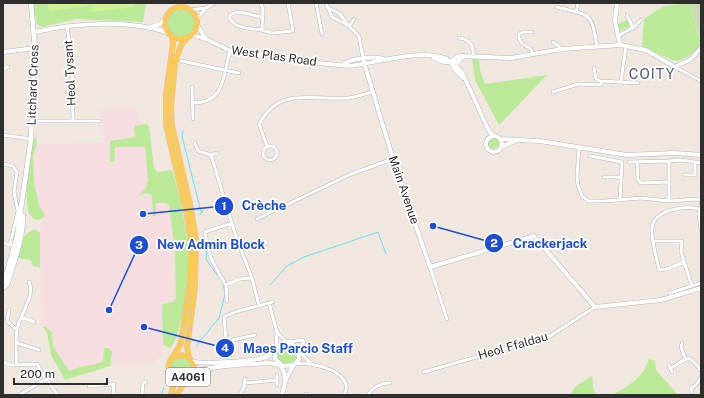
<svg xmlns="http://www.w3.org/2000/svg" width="704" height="398" font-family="'Public Sans',sans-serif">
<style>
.medical{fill:#f6dde0}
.green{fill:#baea98}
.cemetery{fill:#cbdbb5}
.pitch{fill:#d1f293}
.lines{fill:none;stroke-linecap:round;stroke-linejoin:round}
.stream{stroke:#6bdef9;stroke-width:1}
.minor-casing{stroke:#b3b7c2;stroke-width:4}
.tertiary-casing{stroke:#b3b7c2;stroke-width:5}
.secondary-casing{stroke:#b3b7c2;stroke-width:5.5}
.primary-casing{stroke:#c9c9c9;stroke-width:6}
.minor{stroke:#fff;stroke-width:3}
.tertiary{stroke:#fff;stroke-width:4}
.secondary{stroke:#fff;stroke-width:4.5}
.primary{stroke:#fdc957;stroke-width:5}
.labels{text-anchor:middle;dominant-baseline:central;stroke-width:3.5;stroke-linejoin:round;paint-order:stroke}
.shield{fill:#fff;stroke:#6d6d6d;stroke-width:1}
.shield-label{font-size:11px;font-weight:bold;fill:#2e2e2e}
.street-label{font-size:12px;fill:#2e2e2e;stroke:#fff}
.quarter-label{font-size:14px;letter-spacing:1px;fill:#495883;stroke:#fff}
.leader{fill:none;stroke:#1d4ed8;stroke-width:1.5}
.callout-dot{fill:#1d4ed8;stroke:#fff;stroke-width:1.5}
.mark-label{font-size:12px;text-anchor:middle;font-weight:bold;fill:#fff}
.callout-label{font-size:13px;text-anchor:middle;font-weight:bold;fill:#1d4ed8;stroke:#fff;stroke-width:3.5;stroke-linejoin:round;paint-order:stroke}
</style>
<rect width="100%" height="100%" fill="#f0e7df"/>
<path class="medical" d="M136,106l3,15 4,4 10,43 18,37 8,64 -1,29 -3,3 -13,3 1,51 -12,9 -40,1 -10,-2 -33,11 -16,-25 -2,-16 -8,-10 -2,-90 2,-10 -8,-31 -1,-48 71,-1 -4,-32z"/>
<path class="green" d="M32,3h114l-3,19 -67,-3 -34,8 -5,-3z
M689,3l12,40v3c-29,27 -29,10 -59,1l2,-28 20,-13z
M167 24a14 14 0 1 1 28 0a14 14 0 1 1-28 0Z
M627,20l3,6 -11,6 -4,-7z
M472,59h7l1,11 5,14 62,-9 -48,50 -24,-45z
M146,124l3,2 5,42 3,4 15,-2c16,50 22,103 8,154 -2,7 -4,20 -11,24l-6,-3 -1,-41 11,-2 3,-4 -1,-48 -6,-45 -3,-2h-10v13h-3l-1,-21 -5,-2 -7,3 -1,-1 6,-6 3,-9 -3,-33h-30l-1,15h-4v-21l25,-4 -1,-11z
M36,135l1,9 -4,12 1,26 5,24 6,8 -1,3 -5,3c-3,0 -6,-1 -8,-4 -10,-11 -1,-67 5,-81z
M487 143a6 6 0 1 1 12 0a6 6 0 1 1-12 0Z
M32,230h5l3,3v35l-7,-2 -2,-6 -13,-2 6,-22z
M43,327h3l6,5 1,14 16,25 11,-4 21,-4 2,-3 1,-12h4l4,3 -2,15 -45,14 -14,-25 -4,-22z
M277 354a10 10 0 1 1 20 0a10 10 0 1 1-20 0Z
M171 367a10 10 0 1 1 20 0a10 10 0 1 1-20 0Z
M649,359l6,2 1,9 22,25h-66c17,-9 31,-17 37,-36z
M592,376l1,11 3,8h-26l5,-8z"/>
<path class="cemetery" d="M689,3h12v38z"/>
<path class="pitch" d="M48,3h41v3l-40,5z
M91,3h43v4l-42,5z"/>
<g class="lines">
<path class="stream" d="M183,131l-1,5 19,76
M200,215l3,-5
M204,237l3,13 -1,9 11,16
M270,285l17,-19 17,-9 74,-25 8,22
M223,286l2,5
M196,346l23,-28 6,-24
M161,395l3,-7"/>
<g class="minor-casing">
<path id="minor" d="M261,3l2,7 -1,20 10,3 21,-2 -5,-28
M316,3l6,31
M326,3l6,14 17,9 10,10 4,22
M327,7l13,7 8,11
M557,7c33,9 35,4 40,40
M190,10l16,-2
M576,12l2,-9
M627,15l6,13
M197,19l9,-11 8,-5
M67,26l5,36 1,59
M349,26l5,-7
M262,30c-13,-2 -23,0 -32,-11v-4c10,-7 21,1 32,2
M532,32h-9l-4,2c-1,9 5,11 12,15l1,5
M618,36l16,-9 7,-7
M459,38c11,1 15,8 14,18
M553,42l9,7
M181,61l58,12
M675,67l26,14
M594,68l2,11 4,2 38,2
M3,69l5,-2
M621,81l5,-35
M192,87l1,32
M553,92l25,-8 22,1 3,-4
M193,103c32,0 30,-27 37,-52
M32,121h67
M3,135l28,4
M195,143l3,8 13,4 26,85 15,38
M267,146l-8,-22c22,-39 53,-23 89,-26 8,-1 16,-4 24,-6
M263 153a7 7 0 1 1 14 0a7 7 0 1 1-14 0Z
M579,147l-2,30 1,9 4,10 6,5h17l36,-3 28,3 28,-2 4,2
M211,155l6,-2
M590,156l32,6 -2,38
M669,161l12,-1 20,3
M629,162l40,-1v40
M637,162l1,18 3,3 28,-1
M3,164l10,2 4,6 -3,20 4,19 -8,34
M685,175h10v-13
M604,177h17
M701,205l-2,8 2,17
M257,219l94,-45 42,-15
M654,241h28l-1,11 11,34
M3,243l8,2
M684,262l-17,7 -8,1c-2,-13 -8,-28 -7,-41 1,-19 32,-24 47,-20
M430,267l17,52
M226,285c-12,-20 -18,-29 -21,-53l27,-9
M670,293l31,-10
M227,301l-1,-16 14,-6 12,-1 7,28
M269,303l8,29 -1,16
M9,310l-2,11 10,9
M21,317l13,5
M278,333l8,9
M255,335l-27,6 -2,-1 -2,-23 11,-5 38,-10
M288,342l15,-2 1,2 -5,8
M17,343l22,7
M682,343l-1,4 4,11
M299,351l11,12
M3,362l8,3 26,-1 9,15 -27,16
M295,364c16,-3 62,8 49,31
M16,365c1,-11 -1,-24 1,-35 2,-15 19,-34 12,-48
M669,365l3,7
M671,368c17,-10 17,-16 30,3
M424,372l126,-36 45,-29
M277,375v10
M46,379l12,16
M245,383l32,-3
M89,386l25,-2 -1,11
M692,392l-1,-4 5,-3 5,-8
M306,394v1
M142,395l1,-12 3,-1
M240,395l4,-8 1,-8
M368,395c4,-7 14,-13 22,-12"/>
</g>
<g class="tertiary-casing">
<path id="tertiary" d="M617,3l-2,18 5,24
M197,25l9,14
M151,27l9,-3 6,-6
M35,32c41,-9 93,-13 134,1
M192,35l14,4 29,14 56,4 27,6 31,3c28,-3 65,-16 92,-9 9,2 17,10 22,17l25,55 5,7
M3,52l32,-4
M434,58l11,4 12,1 7,-7
M363,59l30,100 37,108 104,-31 61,71 66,-7 40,-12
M452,63l1,-3 6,-4 52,2 51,-9 58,-4 26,5 29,17 16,-8 10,-11
M344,64c9,-6 30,-8 40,-5
M452,64l3,6 8,8
M486 144a8 8 0 1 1 16 0a8 8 0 1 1-16 0Z
M500,139l40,2 87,14 48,-2 26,2
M501,147l14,-6
M192,361c10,4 63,0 74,-4 10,-4 10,-15 22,-15l10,6 1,11 -5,6 -11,1 -8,-7v-8
M280,365l4,7 1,8
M191,374c13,-9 62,-10 79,-11l9,2
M282,395l4,-16 7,-13"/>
</g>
<g class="secondary-casing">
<path id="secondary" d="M3,286l14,-50 14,-97 4,-91 -4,-45
M3,288l4,-3c7,-23 16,-45 16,-69"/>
</g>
<g class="primary-casing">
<path id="primary" d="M165 23a16 16 0 1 1 32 0a16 16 0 1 1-32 0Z
M172,36l1,8 -7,50v31l21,90 4,31 -1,36 -9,60c-2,9 -10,14 -12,22 -3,13 11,19 20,13l5,-10 -4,-8 -7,-4 -10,2
M187,38l-6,7 -6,18 -4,44 1,19 19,83 5,31 -1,48 -8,59 2,10
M171,395l2,-8 -1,-12
M177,395l10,-17"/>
</g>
<use href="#minor" class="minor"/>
<use href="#tertiary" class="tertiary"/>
<use href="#secondary" class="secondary"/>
<use href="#primary" class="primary"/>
</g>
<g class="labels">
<rect class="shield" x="166" y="368" width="44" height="18" rx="3"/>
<g class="shield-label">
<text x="188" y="377">A4061</text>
</g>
<g class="street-label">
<text transform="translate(274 56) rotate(8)">West Plas Road</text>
<text transform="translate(70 73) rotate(-93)">Heol Tysant</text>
<text transform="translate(33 85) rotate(-88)">Litchard Cross</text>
<text transform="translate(404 190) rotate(71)">Main Avenue</text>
<text transform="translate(513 346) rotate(-16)">Heol Ffaldau</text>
</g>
<g class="quarter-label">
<text x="652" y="74">COITY</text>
</g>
</g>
<path class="leader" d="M143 214L224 206M433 226L494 243M109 310L139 245M144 327L225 348"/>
<g class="callout-dot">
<circle cx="143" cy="214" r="4"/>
<circle cx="433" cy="226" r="4"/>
<circle cx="109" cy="310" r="4"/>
<circle cx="144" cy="327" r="4"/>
<circle cx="224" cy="206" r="10"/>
<circle cx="494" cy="243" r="10"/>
<circle cx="139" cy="245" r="10"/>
<circle cx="225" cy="348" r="10"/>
</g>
<g class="mark-label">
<text x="224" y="210">1</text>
<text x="494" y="247">2</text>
<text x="139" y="249">3</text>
<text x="225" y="352">4</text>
</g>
<g class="callout-label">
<text x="264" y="210">Crèche</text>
<text x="550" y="248">Crackerjack</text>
<text x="211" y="249">New Admin Block</text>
<text x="298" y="353">Maes Parcio Staff</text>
</g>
<rect width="704" height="398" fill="none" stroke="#2e2e2e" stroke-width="8"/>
<path d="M14 378v6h93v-6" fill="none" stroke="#2e2e2e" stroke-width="2"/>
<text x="20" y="378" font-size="12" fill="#2e2e2e" stroke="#ffffff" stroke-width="3" paint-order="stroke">200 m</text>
</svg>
